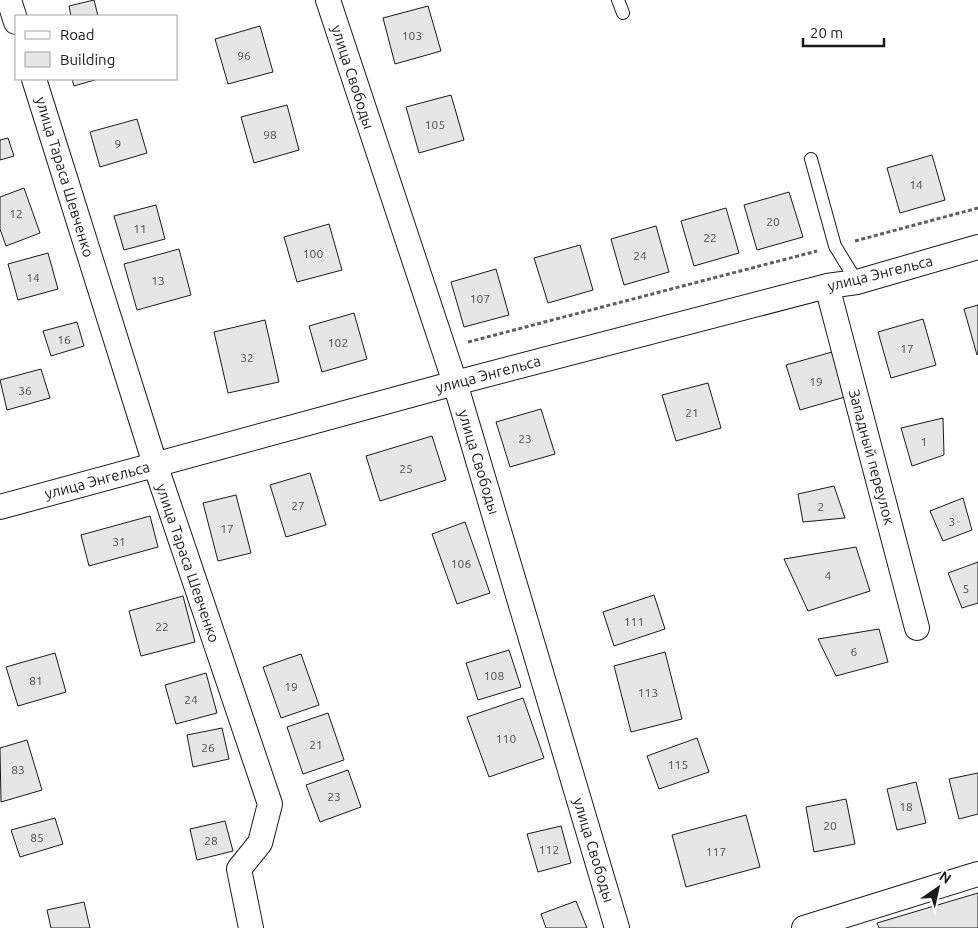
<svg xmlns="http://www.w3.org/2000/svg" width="978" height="928" font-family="Ubuntu,sans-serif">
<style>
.building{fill:#e6e6e6;stroke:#1a1a1a}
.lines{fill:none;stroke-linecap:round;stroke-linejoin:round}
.lane-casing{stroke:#1a1a1a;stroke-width:14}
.street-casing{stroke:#1a1a1a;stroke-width:26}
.path{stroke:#5f5f5f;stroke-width:3;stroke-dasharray:4 2.5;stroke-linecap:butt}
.lane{stroke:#fff;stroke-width:12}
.street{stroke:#fff;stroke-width:24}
.labels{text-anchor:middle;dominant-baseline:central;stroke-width:4;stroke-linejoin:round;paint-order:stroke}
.number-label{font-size:12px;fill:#4d4d4d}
.street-label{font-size:15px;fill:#1a1a1a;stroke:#fff}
</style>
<rect width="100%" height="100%" fill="#fff"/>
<path class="building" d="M94,0l4,16h-27l-2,-10z
M428,6l13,45 -46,13 -12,-46z
M260,26l13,46 -45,12 -13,-45z
M72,79h26l-24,7z
M451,95l13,45 -45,13 -13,-46z
M287,105l12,45 -45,13 -13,-46z
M137,119l10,34 -47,14 -10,-35z
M8,138l6,18 -14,4v-20z
M932,155l13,45 -45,13 -13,-45z
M24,188l16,45 -34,13 -6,-17v-32z
M789,192l14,45 -46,13 -13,-45z
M156,205l9,34 -41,11 -10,-34z
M726,208l13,45 -45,13 -13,-45z
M329,224l13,46 -45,12 -13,-45z
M656,226l13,46 -45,13 -13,-46z
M580,245l13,45 -45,13 -14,-45z
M179,249l12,46 -54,15 -13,-46z
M48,253l10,36 -40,11 -10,-36z
M496,269l13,46 -45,12 -13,-45z
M978,305v49l-1,1 -13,-46z
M354,313l13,46 -45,13 -13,-46z
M923,319l13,46 -45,13 -13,-46z
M265,320l14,62 -51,11 -14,-61z
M77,322l7,24 -33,10 -8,-25z
M832,352l13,45 -45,13 -14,-45z
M41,369l9,29 -43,12 -7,-30z
M708,383l13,45 -45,13 -14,-46z
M541,409l14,45 -45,13 -14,-45z
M943,418l1,37 -32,11 -11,-38z
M432,436l14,44 -66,21 -14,-45z
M310,473l16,52 -40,12 -16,-52z
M834,486l11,32 -42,4 -5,-28z
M236,495l15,58 -33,8 -15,-58z
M963,498l9,32 -29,11 -13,-30z
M150,516l8,31 -69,19 -8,-31z
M465,522l25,71 -33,11 -25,-70z
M856,547l14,44 -62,20 -24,-52z
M978,562v41l-16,5 -14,-35z
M654,595l11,34 -51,17 -11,-34z
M183,596l12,46 -54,14 -12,-45z
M879,629l9,33 -52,14 -18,-37z
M509,650l12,37 -43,13 -12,-37z
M665,652l17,67 -51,13 -17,-66z
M55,653l11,39 -48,14 -12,-39z
M301,654l18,51 -38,13 -18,-51z
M206,673l11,40 -41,11 -11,-39z
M523,698l21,60 -55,19 -22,-60z
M328,713l16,47 -41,14 -16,-47z
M222,728l7,31 -36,8 -6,-32z
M697,738l12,34 -50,17 -12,-33z
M27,740l15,50 -41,12 -1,-54z
M348,770l13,37 -41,15 -14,-37z
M978,773v41l-19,5 -10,-40z
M916,782l10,41 -29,7 -10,-41z
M846,799l9,45 -41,8 -8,-45z
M746,815l14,52 -74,20 -14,-52z
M55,818l8,26 -43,13 -9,-27z
M225,821l8,30 -36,9 -7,-31z
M561,826l10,37 -33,9 -11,-38z
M978,893v35h-99l-2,-5z
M576,901l11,27h-41l-5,-14z
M84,902l6,26h-39l-4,-18z"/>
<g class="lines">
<g class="lane-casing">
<path id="lane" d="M618,0l5,13
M811,159l24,87 22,36"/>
</g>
<g class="street-casing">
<path id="street" d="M9,0l7,22
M328,0l127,383 162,545
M34,79l121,385 115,340 -10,39 -21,26 12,59
M827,286l90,342
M0,507l455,-124 372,-97 30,-4 121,-35
M804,928l174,-54"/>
</g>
<path class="path" d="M855,241l123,-33
M468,342l349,-91"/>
<use href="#lane" class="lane"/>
<use href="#street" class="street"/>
</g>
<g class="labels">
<g class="number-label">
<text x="412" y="35">103</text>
<text x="244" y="55">96</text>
<text x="435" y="124">105</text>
<text x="270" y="134">98</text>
<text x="118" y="143">9</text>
<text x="916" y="184">14</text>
<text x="16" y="213">12</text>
<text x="773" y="221">20</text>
<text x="140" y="228">11</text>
<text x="710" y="237">22</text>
<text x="313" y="253">100</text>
<text x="640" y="255">24</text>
<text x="33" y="277">14</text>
<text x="158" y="280">13</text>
<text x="480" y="298">107</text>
<text x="64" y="339">16</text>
<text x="338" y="342">102</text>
<text x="907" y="348">17</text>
<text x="247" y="357">32</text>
<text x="816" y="381">19</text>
<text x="25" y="390">36</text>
<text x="692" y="412">21</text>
<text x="525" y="438">23</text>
<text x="924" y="441">1</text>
<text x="406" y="468">25</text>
<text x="298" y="505">27</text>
<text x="821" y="506">2</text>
<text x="952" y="521">3</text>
<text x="227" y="528">17</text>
<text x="119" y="541">31</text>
<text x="461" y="563">106</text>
<text x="828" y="575">4</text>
<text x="966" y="588">5</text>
<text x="634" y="621">111</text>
<text x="162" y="626">22</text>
<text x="854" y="651">6</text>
<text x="494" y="675">108</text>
<text x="36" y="680">81</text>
<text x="291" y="686">19</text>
<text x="648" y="692">113</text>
<text x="191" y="699">24</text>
<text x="506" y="738">110</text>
<text x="316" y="744">21</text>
<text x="208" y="747">26</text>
<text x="678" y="764">115</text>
<text x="18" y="769">83</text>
<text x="334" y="796">23</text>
<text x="906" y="806">18</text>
<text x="830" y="825">20</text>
<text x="37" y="837">85</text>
<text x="211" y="840">28</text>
<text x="549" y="849">112</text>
<text x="716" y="851">117</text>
</g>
<g class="street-label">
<text transform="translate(353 77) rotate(72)">улица Свободы</text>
<text transform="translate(65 177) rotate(73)">улица Тараса Шевченко</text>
<text transform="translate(880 273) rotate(-14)">улица Энгельса</text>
<text transform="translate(488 374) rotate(-15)">улица Энгельса</text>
<text transform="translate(872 457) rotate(75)">Западный переулок</text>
<text transform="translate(479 462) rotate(73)">улица Свободы</text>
<text transform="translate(97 480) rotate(-15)">улица Энгельса</text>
<text transform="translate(188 563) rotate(71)">улица Тараса Шевченко</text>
<text transform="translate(594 850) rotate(73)">улица Свободы</text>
</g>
</g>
<rect x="15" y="15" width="162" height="65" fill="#ffffff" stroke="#a3a3a3"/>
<rect x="25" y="31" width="25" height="8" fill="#ffffff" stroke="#a3a3a3"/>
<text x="60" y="40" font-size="15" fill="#1a1a1a">Road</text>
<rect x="25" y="52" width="25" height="15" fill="#e6e6e6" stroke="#a3a3a3"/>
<text x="60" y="65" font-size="15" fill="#1a1a1a">Building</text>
<g transform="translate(938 888) rotate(34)" stroke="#ffffff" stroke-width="4" paint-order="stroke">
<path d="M0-4L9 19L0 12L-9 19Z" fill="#1a1a1a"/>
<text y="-8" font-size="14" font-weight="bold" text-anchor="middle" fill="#1a1a1a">N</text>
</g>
<path d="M803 38v8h81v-8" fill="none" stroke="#1a1a1a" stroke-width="2.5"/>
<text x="810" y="38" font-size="15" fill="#1a1a1a" stroke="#ffffff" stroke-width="4" paint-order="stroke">20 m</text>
</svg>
